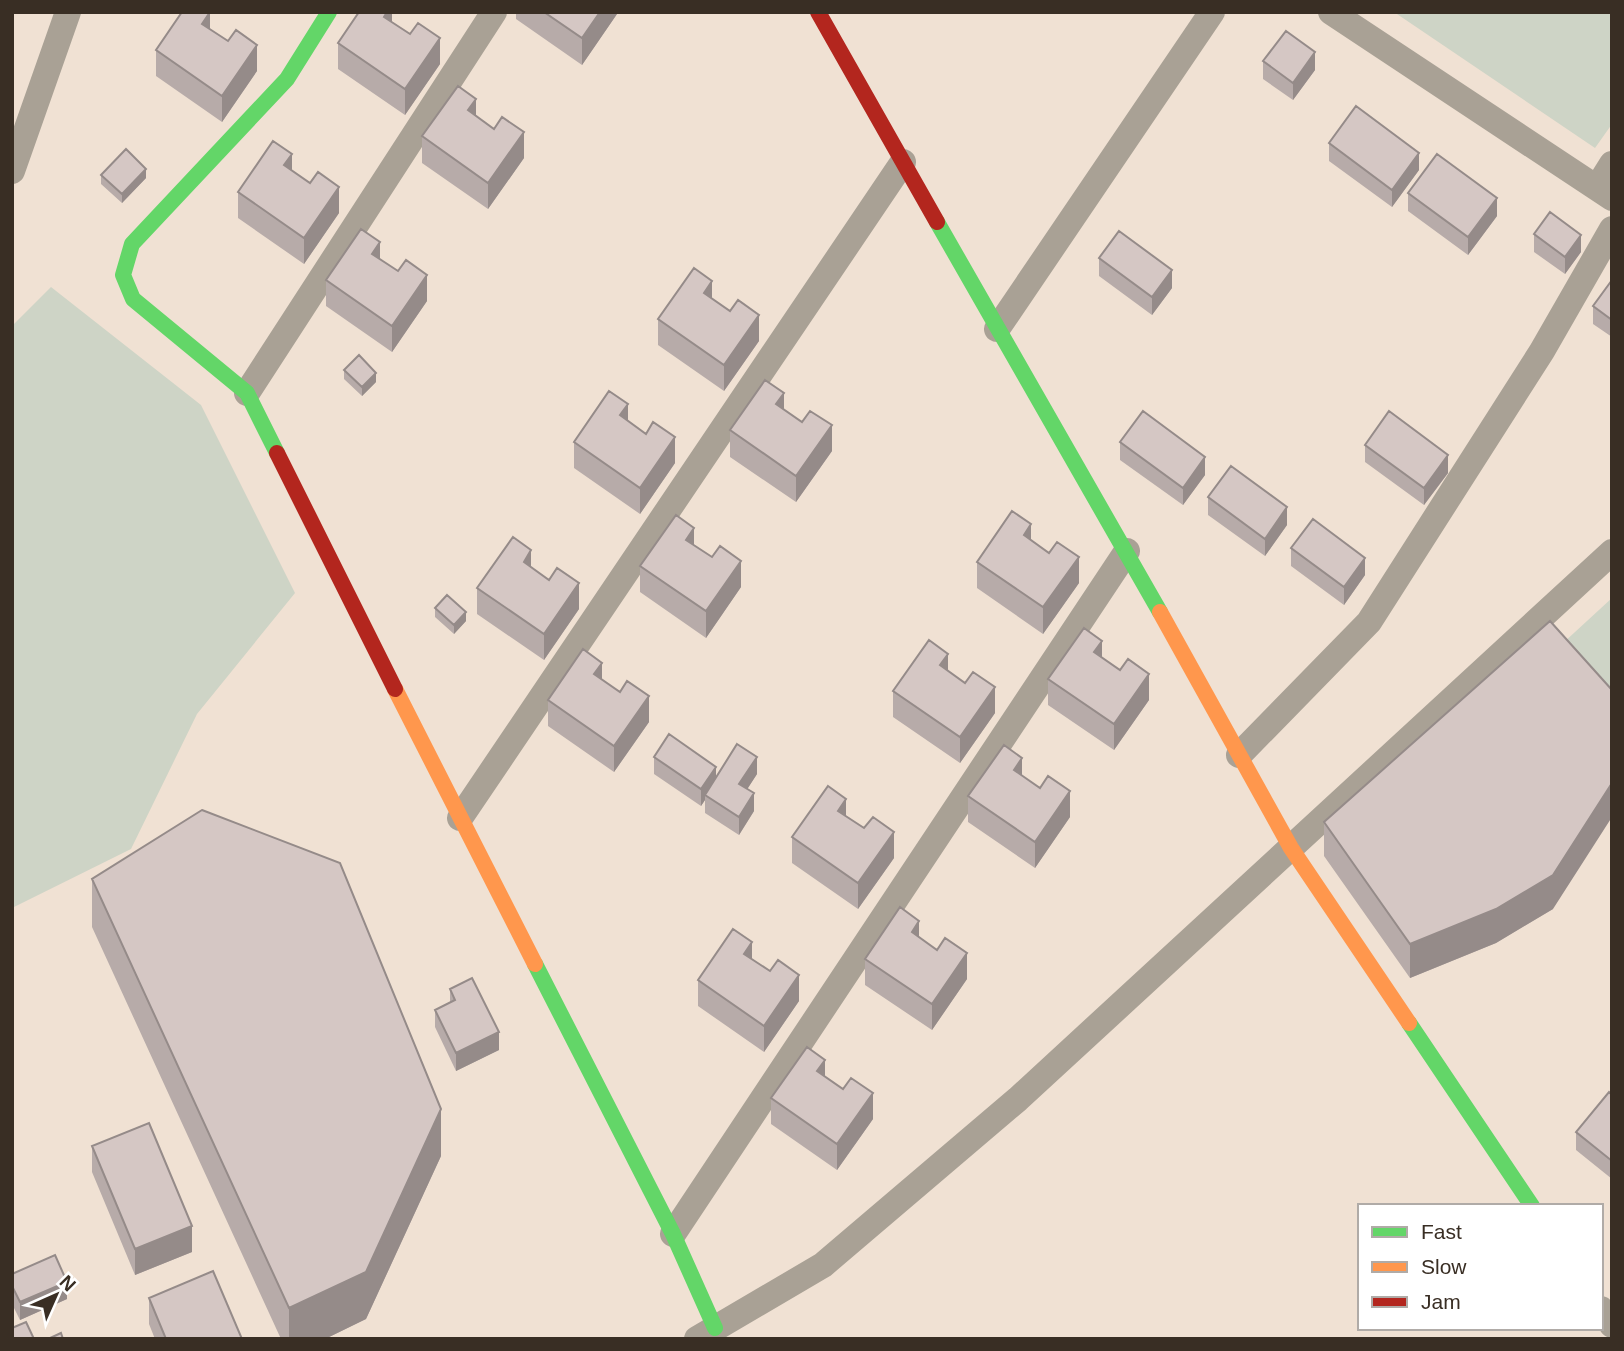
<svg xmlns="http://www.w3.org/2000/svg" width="1624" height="1351" font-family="Helvetica,sans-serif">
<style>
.green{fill:#ced4c6}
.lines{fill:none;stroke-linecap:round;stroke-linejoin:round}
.street{stroke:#a9a195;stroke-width:26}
.fast{stroke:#63d668;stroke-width:16}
.slow{stroke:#ff974d;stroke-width:16}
.jam{stroke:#b3261e;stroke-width:16}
.wall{fill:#b7aba9}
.shaded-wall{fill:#958b89}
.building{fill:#d5c7c4;stroke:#958b89;stroke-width:2}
</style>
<rect width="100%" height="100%" fill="#f0e1d3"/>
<path class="green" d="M1394,12h218v112l-17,24z
M51,287l150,118 94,188 -98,121 -66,135 -119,59v-582z
M1612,598v126l-62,-69z"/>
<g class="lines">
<path class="street" d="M1331,12l281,186
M12,171l56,-159
M1597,188l15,-24
M997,329l215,-317
M247,393l247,-381
M1239,755l130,-133 173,-271 70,-122
M460,818l443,-656
M673,1234l454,-683
M1601,1309l11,16
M697,1339l126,-74 195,-166 594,-547"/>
<path class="fast" d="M937,222l223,390
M277,453l-30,-60 -114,-94 -10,-24 9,-31 155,-165 42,-67
M535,964l138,270 42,94
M1409,1023l123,183"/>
<path class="slow" d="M1160,612l131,236 118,175
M395,689l140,275"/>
<path class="jam" d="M818,12l119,210
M277,453l118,236"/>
</g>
<path class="wall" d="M392,12v10l18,12 30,30 -35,51 -67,-46v-26z
M516,12h101v2l-35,51 -66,-46z
M210,29l47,42 -35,51 -66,-46v-26z
M1263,61l52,9 -22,30 -30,-21z
M476,116l48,42 -36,51 -66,-46v-27z
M1329,143l90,27 -27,37 -63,-46z
M292,171l47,42 -35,51 -66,-46v-26z
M101,175l45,3 -24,25 -21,-19z
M1408,193l89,23 -29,39 -60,-44z
M1534,234l47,18 -16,22 -31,-22z
M1099,258l73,30 -20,27 -53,-39z
M380,259l18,12 29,30 -35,51 -66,-46v-26z
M1612,280v57l-19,-13v-18z
M712,299l18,12 29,30 -35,50 -66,-46v-26z
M344,370l32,12 -14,14 -18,-17z
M784,410l18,12 30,29 -36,51 -66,-45v-27z
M628,421l47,42 -35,51 -66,-46v-26z
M1120,442l85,33 -22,30 -63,-45z
M1365,445l83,28 -24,32 -59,-43z
M1208,497l79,28 -22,31 -57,-41z
M1031,541l48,42 -36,51 -66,-46v-26z
M694,545l47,42 -35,51 -66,-46v-26z
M1291,548l74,27 -21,30 -53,-39z
M531,567l48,42 -35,51 -67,-46v-26z
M435,608l31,13 -12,13 -19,-17z
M1102,658l18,12 29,30 -35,50 -66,-45v-26z
M948,671l47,42 -35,50 -67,-46v-26z
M602,680l18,12 29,30 -35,50 -66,-46v-26z
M654,757l62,21 41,-4 -10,15 7,22 -15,24 -34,-22v-13l-4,6 -47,-32z
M1022,776l48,41 -35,51 -67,-46v-26z
M846,816l18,12 30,30 -36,51 -66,-46v-26z
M1324,822l229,87 -57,34 -86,35 -86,-122z
M92,879l349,277 -75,163 -41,20h-44l-189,-412z
M919,937l48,42 -35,51 -67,-45v-26z
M752,959l47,42 -35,51 -66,-46v-26z
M450,989l49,61 -43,21 -21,-44v-17l15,-8z
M825,1077l18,12 30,30 -36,51 -66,-46v-26z
M1612,1095v84l-36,-29v-18z
M92,1146l100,106 -57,23 -43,-103z
M12,1274l55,25 -47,21 -8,-16z
M149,1298l93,41h-87l-6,-15z"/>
<path class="shaded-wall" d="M210,12v26l-8,-14z
M387,12h5v19l-8,-14z
M600,12h17v2l-35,51v-27z
M440,38v26l-35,51v-26z
M257,45v26l-35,51v-26z
M1315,52v18l-22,30v-17z
M476,99v26l-8,-15z
M524,132v26l-36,51v-26z
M1419,153v17l-27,37v-17z
M292,154v26l-8,-15z
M146,169v9l-24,25v-9z
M339,187v26l-35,51v-26z
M1497,198v18l-29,39v-18z
M1581,235v17l-16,22v-17z
M380,242v26l-8,-14z
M1172,270v18l-20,27v-18z
M427,275v26l-35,51v-26z
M712,281v27l-8,-15z
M759,315v26l-35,50v-26z
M376,373v9l-14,14v-9z
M784,393v26l-8,-15z
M628,404v26l-8,-15z
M832,425v26l-36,51v-26z
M675,437v26l-35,51v-26z
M1448,455v18l-24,32v-17z
M1205,457v18l-22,30v-17z
M1287,507v18l-22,31v-17z
M1031,524v26l-7,-15z
M694,528v26l-8,-14z
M531,550v26l-7,-14z
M1079,557v26l-36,51v-27z
M1365,558v17l-21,30v-18z
M741,561v26l-35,51v-27z
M579,583v26l-35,51v-26z
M466,612v9l-12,13v-9z
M1102,641v26l-8,-15z
M948,654v26l-8,-15z
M602,663v26l-8,-15z
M1149,674v26l-35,50v-26z
M995,687v26l-35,50v-26z
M649,696v26l-35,50v-26z
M757,757v17l-18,28v-18z
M1022,758v26l-8,-14z
M716,767v17l-11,11v5l-4,6v-17z
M1612,783v34l-59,92 -57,34 -86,35v-34z
M1070,791v26l-35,51v-26z
M754,793v18l-15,24v-18z
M846,799v26l-8,-14z
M894,832v26l-36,51v-26z
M919,921v26l-7,-15z
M752,942v26l-8,-14z
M967,953v26l-35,51v-26z
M799,975v26l-35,51v-26z
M499,1032v18l-43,21v-18z
M825,1060v26l-8,-15z
M873,1093v26l-36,51v-26z
M441,1109v47l-75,163 -41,20h-36v-31z
M192,1226v26l-57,23v-26z
M67,1282v17l-47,21v-18z"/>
<path class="building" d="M182,12h28l-8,12 26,17 8,-11 21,15 -35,51 -66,-46z
M359,12h28l-3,5 26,17 8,-11 22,15 -35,51 -67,-46z
M544,12h56l-18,26z
M1286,31l29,21 -22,31 -30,-22z
M458,86l18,13 -8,11 26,19 8,-12 22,15 -36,51 -66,-47z
M1356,106l63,47 -27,37 -63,-47z
M273,141l19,13 -8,11 26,18 8,-11 21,15 -35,51 -66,-46z
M126,149l20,20 -24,25 -21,-19z
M1437,154l60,44 -29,39 -60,-44z
M1550,212l31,23 -16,22 -31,-23z
M361,229l19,13 -8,12 26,17 8,-11 21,15 -35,51 -66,-46z
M1119,231l53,39 -20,27 -53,-39z
M694,268l18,13 -8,12 26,18 8,-11 21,15 -35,50 -66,-46z
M1612,280v40l-19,-14z
M359,355l17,18 -14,14 -18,-17z
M765,380l19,13 -8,11 26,18 8,-11 22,14 -36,51 -66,-46z
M609,391l19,13 -8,11 26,19 7,-12 22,15 -35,51 -66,-46z
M1143,411l62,46 -22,31 -63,-46z
M1389,411l59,44 -24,33 -59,-43z
M1231,466l56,41 -22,32 -57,-42z
M1012,511l19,13 -7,11 25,18 8,-11 22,15 -36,50 -66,-45z
M676,515l18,13 -8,12 26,17 8,-11 21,15 -35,50 -66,-45z
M1313,519l52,39 -21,29 -53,-39z
M513,537l18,13 -7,12 25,18 8,-12 22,15 -35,51 -67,-46z
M447,595l19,17 -12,13 -19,-17z
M1550,621l62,69v93l-59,92 -57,34 -86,35 -86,-122z
M1084,628l18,13 -8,11 26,18 8,-11 21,15 -35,50 -66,-45z
M929,640l19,14 -8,11 25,18 8,-11 22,15 -35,50 -67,-46z
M583,649l19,14 -8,11 26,18 7,-11 22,15 -35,50 -66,-46z
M669,734l47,33 -15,22 -47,-32z
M737,744l20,13 -18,27 15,9 -15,24 -34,-22z
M1004,745l18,13 -8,12 26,18 8,-12 22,15 -35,51 -67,-46z
M828,786l18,13 -8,12 26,17 9,-11 21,15 -36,51 -66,-46z
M202,810l138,53 101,246 -75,163 -77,36 -197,-429z
M900,907l19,14 -7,11 25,18 8,-12 22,15 -35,51 -67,-45z
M733,929l19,13 -8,12 26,17 8,-11 21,15 -35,51 -66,-46z
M472,978l27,54 -43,21 -21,-43 20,-10 -5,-11z
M807,1047l18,13 -8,11 26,18 8,-11 22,15 -36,51 -66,-46z
M1609,1092l3,3v66l-36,-29z
M149,1123l43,103 -57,23 -43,-103z
M55,1255l12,27 -47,20 -8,-16v-12z
M213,1271l29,68h-76l-17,-41z
M26,1322l8,17h-22v-11z
M61,1333l2,6h-15z"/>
<rect width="1624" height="1351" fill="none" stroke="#392e24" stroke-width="28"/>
<rect x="1358" y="1204" width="245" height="126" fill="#ffffff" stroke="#b0aba7" stroke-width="2"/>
<rect x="1372" y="1227" width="35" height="10" fill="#63d668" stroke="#b0aba7" stroke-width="2"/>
<text x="1421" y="1239" font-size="21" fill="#392e24">Fast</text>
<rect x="1372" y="1262" width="35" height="10" fill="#ff974d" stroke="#b0aba7" stroke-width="2"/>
<text x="1421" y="1274" font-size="21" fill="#392e24">Slow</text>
<rect x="1372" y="1297" width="35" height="10" fill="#b3261e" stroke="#b0aba7" stroke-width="2"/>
<text x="1421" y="1309" font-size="21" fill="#392e24">Jam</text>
<g transform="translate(56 1295) rotate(45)" stroke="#ffffff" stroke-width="5" paint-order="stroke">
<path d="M0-5L12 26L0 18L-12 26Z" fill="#392e24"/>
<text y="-10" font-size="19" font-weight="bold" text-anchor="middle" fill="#392e24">N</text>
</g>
</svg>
